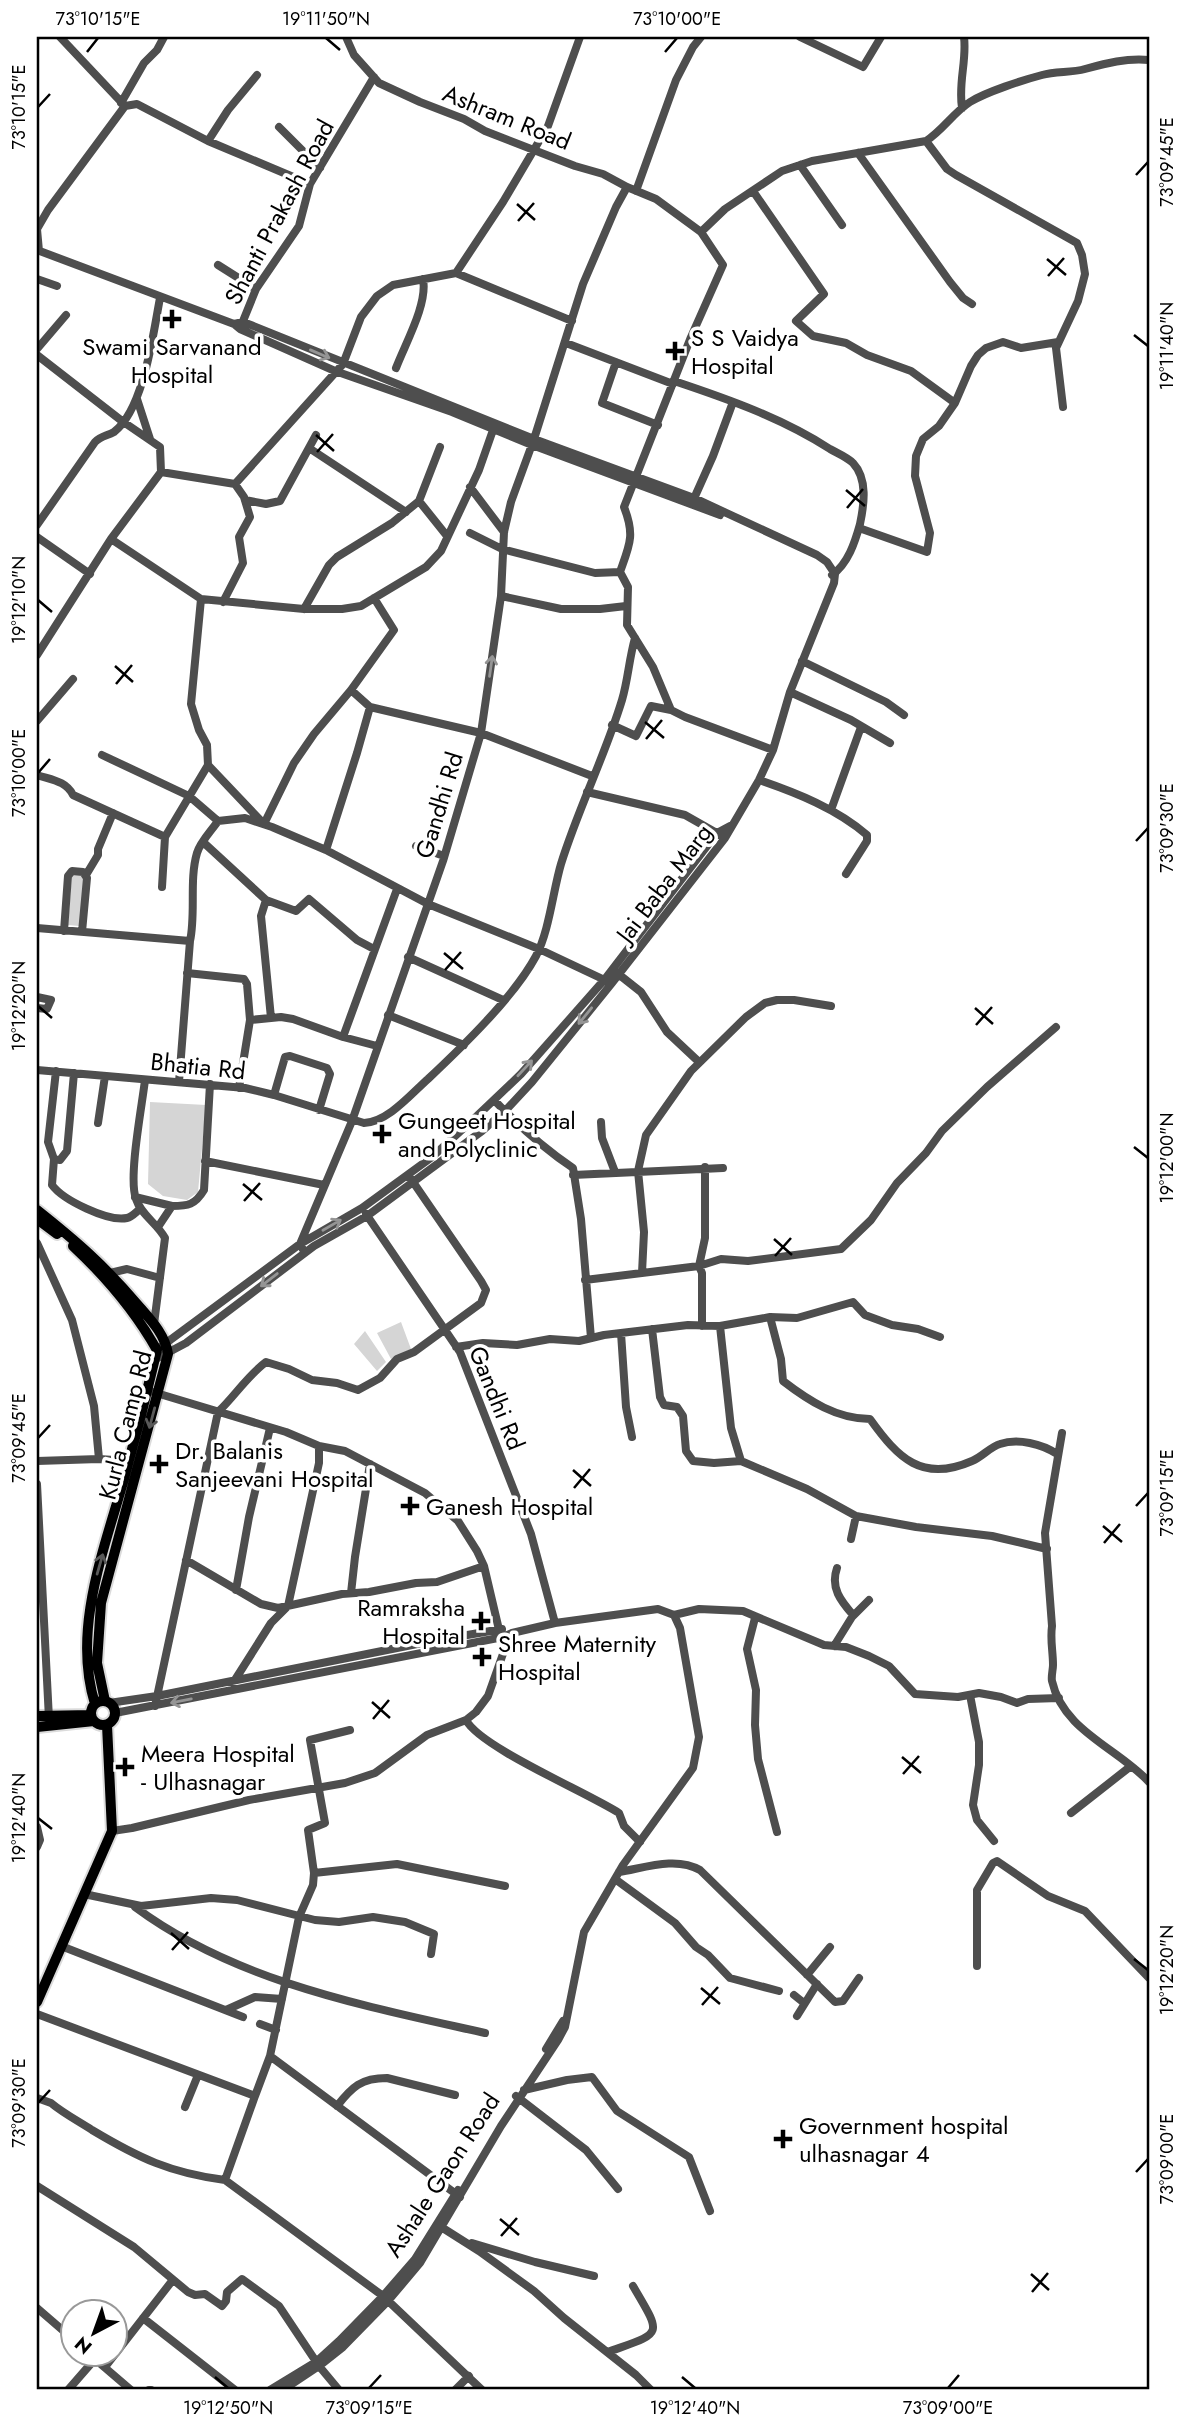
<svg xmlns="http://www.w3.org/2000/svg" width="1186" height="2427" font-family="Jost,sans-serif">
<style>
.green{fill:#d5d5d5}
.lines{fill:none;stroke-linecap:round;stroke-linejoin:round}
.major-casing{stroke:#dbdbdb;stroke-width:14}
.minor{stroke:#4e4e4e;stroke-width:8}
.major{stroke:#000;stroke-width:10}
.oneway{stroke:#959595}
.oneway2{stroke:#595959}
.ticks{fill:none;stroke:#000;stroke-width:2.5}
.poi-dot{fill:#000;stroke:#fff;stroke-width:2.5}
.labels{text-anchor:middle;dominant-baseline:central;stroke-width:7;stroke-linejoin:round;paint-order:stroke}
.street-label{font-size:24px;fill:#000;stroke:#fff}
.poi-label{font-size:24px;fill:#000;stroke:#fff;text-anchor:start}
.neatline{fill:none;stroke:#000;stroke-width:2.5}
.ticks-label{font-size:18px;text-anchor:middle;fill:#000}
</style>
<rect width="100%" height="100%" fill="#fff"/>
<path class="green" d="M80,874l6,4 -7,48 -11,-1 4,-50z
M150,1102l56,3 -8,87 -11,8 -24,-4 -15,-12z
M401,1322l10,27 -20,10 -14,-26z
M365,1331l21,31 -9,9 -23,-27z"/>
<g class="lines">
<g class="major-casing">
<path id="major" d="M37,1210c39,31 67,55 100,94 13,15 28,30 31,50l-67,249 -4,60 8,38
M37,1219l20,15
M73,1246c32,30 62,65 84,104 -10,43 -21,86 -33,129 -20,71 -52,151 -29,225
M91 1713a12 12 0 1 1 24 0a12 12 0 1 1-24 0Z
M37,1716l54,-1
M37,1727l57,-6
M37,2002l75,-171 -5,-106"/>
</g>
<path class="minor" d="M60,37l65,69
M346,37l8,18 25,28 41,19 44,17 21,12 90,35 28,8 24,13 29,12 45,33 22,33 -32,72 -67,170c11,28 6,37 -4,65
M800,37l63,30 18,-30
M121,103l23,-40 13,-13 7,-13
M962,108c-4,-26 5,-47 2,-71
M279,127l41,41
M208,141l20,-31 29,-35
M926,141l21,28 9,6 121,68 5,12 3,19 -7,27 -22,47 7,59
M858,153l92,129 13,16 9,6
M800,165l42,60
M636,191l40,-111 17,-33 8,-10
M753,191l71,103 -28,27 17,15 33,7 21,12 44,16 44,32
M701,232l24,-23 57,-38 30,-10 114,-20c17,-11 27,-28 44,-39 16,-10 53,-22 72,-27 14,-4 29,-2 43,-6 22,-6 41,-11 64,-9
M37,250l197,74 6,5 95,42 117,41 80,33 188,70
M39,251l-2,-22 11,-19 77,-104 12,-2 71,37 102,43
M218,265l38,24
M456,273l47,-71 45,-76 32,-89
M37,279l20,7
M241,326l15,-37 43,-63 11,-42 64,-107
M566,343l107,41
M37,349l29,-34
M37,355l85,66 38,26 1,25
M616,362l-14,41 56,22
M396,368c9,-24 32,-64 27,-89
M674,381c54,18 108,37 156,68 7,4 17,8 23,14 15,16 11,42 7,61 -5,18 -12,40 -28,51
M137,399l13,40
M440,447l-21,54 28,35
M309,448l97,64
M470,487l34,45
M245,500l21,4 14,-3 36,-66
M692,503l21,-47 20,-54
M37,525l58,-83c6,-6 12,-6 19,-10 30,-23 39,-98 46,-134
M859,528l68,24 3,-19 -15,-57 1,-20 7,-17 16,-13 16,-23 16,-37 7,-11 8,-7 17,-6 18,6 37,-6
M470,533l32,16 93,24 25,-1
M37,537l53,37
M111,539l90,60 103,10h38l19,-3 65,-39 15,-16 38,-81 14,-40
M620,572l8,15 -1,38 26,42 18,43 14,7 88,33
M501,596l60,13h39l26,-3
M223,602l20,-39 -4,-26 11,-20 -6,-20 -9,-13
M304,609l25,-44 8,-8 55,-34 27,-22
M37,655l74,-116 50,-67 74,12 108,-120 18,-47 16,-21 16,-11 63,-12 116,48
M802,661l84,41 18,13
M351,690l19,17 111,26 111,43
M790,692l61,28 39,23
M37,721l36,-42
M612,725l24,11 15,-30 20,4
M102,755l87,41 29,25
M208,765l56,59 30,-61 20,-29 37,-44 43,-60 -20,-32
M37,775c15,5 29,6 36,20l92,42
M759,780c38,13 78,29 108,55v6l-21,33
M587,792l98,23 37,21
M831,810l30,-83
M203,842l63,58 30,11 13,-12 48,41 17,9
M416,846l28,10
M326,850l31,-97 13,-46
M86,875l12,-20v-6l15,-36
M162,887l3,-50 43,-72 -1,-20 -8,-15 -8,-26 10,-105
M266,900l-5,16 10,102
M37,928l153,13c6,-27 -1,-61 7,-88 3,-11 15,-23 21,-32l27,-3 27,9 54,23 102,54 111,45 70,33
M64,931l4,-55 4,-5 11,1 4,6 -5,54
M408,957l95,43
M187,973l57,6 3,5 3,36 31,-3 12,2 50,18 34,9
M617,973l24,19 26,40 32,30
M37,997l14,3 -4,9 -10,-1
M388,1015l76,30
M343,1037l54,-148
M37,1070l208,18 29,7 90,28c24,-1 47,-29 64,-44 34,-32 86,-82 108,-123 13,-24 17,-65 25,-92 17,-55 44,-108 61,-164 6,-20 7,-41 13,-62
M56,1071l-8,71 6,17 -2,26c11,15 56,37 75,33 5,-1 9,-6 13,-9
M145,1080c-3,26 -17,98 -9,119 5,16 21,24 29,39l-11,86
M179,1082l11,-141
M239,1088l11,-68
M274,1095l11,-38 5,-1 37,12 3,6 -11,36
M494,1100c25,26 49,48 79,68l8,51 10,119
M601,1122l1,16 13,34
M98,1123l7,-47
M54,1159l6,1 7,-9 7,-78
M205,1161l119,24
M573,1175l150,-7
M135,1197l37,9
M366,1214l94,138 71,182 24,89
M158,1227l14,-21c16,0 23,-1 32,-16l6,-106
M37,1243l35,77 22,86 5,53
M305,1253l-5,-9 52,-123 91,-260 38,-128 20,-137 3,-64 7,-30 23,-63 49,-155 33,-77 11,-20
M110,1273l17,-4 33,9
M642,1273l2,-41 -6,-61 8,-36 45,-64 55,-54 19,-14 12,-3h17l37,6
M585,1280l114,-14 22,-7 27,2 93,-12 30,-29 26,-37 29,-30 16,-22 45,-44 69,-60
M770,1317l11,42 2,22c26,20 54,38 87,38 28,39 52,64 102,42 10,-4 18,-14 28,-17 18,-6 42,0 57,10
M702,1326v-53l-3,-7 6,-28v-71
M720,1326l11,102 10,33 66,28 49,27 60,11 76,9 55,13
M652,1329l8,68 4,8 13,2 6,9 3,35 7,10 21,2 27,-2
M621,1333l5,74 6,30
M162,1346l138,-102 62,-36 70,-51 45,-41 44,-42 84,-95 112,-146 13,-7
M456,1347l27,-4 34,2 33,-6 29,2 25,-6 84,-10 32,1 50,-9 27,1 56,-16 12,13 27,10 26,4 22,8
M154,1360l32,-17 128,-97 53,-30 115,-85 23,-20 27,-29 80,-99 113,-145 34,-58 14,-30 17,-58 44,-109 1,-9 -8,-12 -10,-7 -123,-57 -160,-59 -283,-114 -8,-3 -9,2
M1062,1433l-17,100 7,93c-2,14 1,25 1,39 0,5 -2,11 -1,16 11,50 66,67 97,101
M37,1461l62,-2 30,2
M37,1484l12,235
M851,1539l5,-23
M186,1560l75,44 17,4 64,-14 27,-2 47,-9 21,-1 47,-16
M837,1568c-7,20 4,33 16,47
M236,1590l13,-73 21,-89
M351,1593l4,-36 15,-93
M288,1606l31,-143v-17
M755,1618l-8,31 9,41 -1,35 3,34 19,73
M834,1646l18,-29 17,-17
M233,1683l38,-60 15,-15
M970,1695l9,47v23l-6,40 4,15 17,21
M109,1703l48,-7 270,-54 75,-13
M155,1706l63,-294c17,-16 29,-36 48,-50l23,7 23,11 25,3 21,7 22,-12 17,-19 17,-7 67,-49 5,-13 -5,-9 -70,-102
M115,1713l388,-76 9,-4 43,-10 103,-14 16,6 25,-6 44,2 81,34 22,2 23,9 20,10 26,28 43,3 21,-4 22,4 16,6 11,-4 31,-1
M466,1720c14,27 120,72 153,93l5,13 16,16
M1071,1813l60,-47
M37,1827l3,13 -3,7
M112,1831l20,-3 117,-28 96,-17 30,-10 52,-38 39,-15 10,-8 12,-16 16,-45 -20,-85 -7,-15 -19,-30 -33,-28 -80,-42 -26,-5 -33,-14 -133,-40
M619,1872c25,-4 57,-16 81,-2l135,132 8,-1 16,-23
M314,1873l83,-9 108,22
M615,1879l60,44 21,24 12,8 22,23 49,13
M84,1894l57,12 70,-8 26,2 78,20 24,2 34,-5 32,5 29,12 -3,20
M135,1907c101,75 230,99 350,126
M61,1946l182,71
M977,1966v-76l16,-27 4,-2 51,35 37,15 64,67
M807,1975l23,-28
M794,1995l10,8
M226,2010l29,-13 27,2
M37,2014l218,82 15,-40 190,141
M797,2016l20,-32
M260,2024l16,6
M546,2049l17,-28
M270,2056l29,-139 14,-32 1,-12 -6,-43 17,-7 -15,-83 40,-10
M524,2090l43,-10 25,-3 25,34 72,46 21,54
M255,2096l-30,84 158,116 99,94
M516,2096l70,54 32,39
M37,2098l14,5c12,10 27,18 41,27 47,28 78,43 133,50
M337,2106c15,-19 24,-28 50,-28l68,17
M185,2107l13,-32
M37,2186l97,61 54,45 7,3 10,-1 17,12 4,-5 1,-9 15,-13 37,27 40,60 20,24
M438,2225l41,26 55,40 30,27 72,57 15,15
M472,2243l63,19 59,14
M37,2308l37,32
M143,2318l92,72
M608,2352c55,-20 55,-15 25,-66
M89,2354l42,36
M105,2367l67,-86
M68,2390l27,-31
M149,2390h2
M270,2390l46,-28 23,-21 44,-45 32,-37 43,-69
M283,2390l36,-24 24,-19 45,-46 32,-38 81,-137 57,-86 7,-13 19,-95 39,-67 70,-97 6,-31 -19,-109 -6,-13
M455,2390l14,-14"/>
<use href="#major" class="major"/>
</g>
<defs><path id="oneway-shaft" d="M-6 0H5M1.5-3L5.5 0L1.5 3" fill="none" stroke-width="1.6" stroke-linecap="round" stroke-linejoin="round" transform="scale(1.75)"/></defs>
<g class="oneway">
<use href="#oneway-shaft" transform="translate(320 354) rotate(23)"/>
<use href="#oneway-shaft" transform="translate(491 666) rotate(-82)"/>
<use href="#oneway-shaft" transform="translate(585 1016) rotate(129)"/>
<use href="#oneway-shaft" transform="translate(525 1068) rotate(-47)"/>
<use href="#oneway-shaft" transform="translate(332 1225) rotate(-30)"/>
<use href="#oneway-shaft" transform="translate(269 1280) rotate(142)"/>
<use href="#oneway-shaft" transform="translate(181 1701) rotate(169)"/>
</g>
<g class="oneway2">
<use href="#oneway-shaft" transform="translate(152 1418) rotate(105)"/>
<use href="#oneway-shaft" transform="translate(100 1564) rotate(-74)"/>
</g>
<path class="ticks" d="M326,38l14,12M87,52l11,-14M665,52l12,-14M38,107l12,-13M1136,175l12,-13M517,204l18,16M518,221l16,-18M1047,259l19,16M1048,276l16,-18M1134,335l14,11M316,435l18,16M317,452l16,-18M846,490l19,16M847,508l16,-19M38,600l14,12M115,666l18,16M116,684l16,-19M645,722l19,16M646,739l16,-19M38,773l12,-14M1136,841l12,-13M444,953l19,16M445,970l16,-18M38,1006l14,12M975,1008l18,16M976,1025l16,-18M1134,1147l14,11M243,1184l19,16M244,1201l16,-18M774,1239l18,16M775,1256l16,-18M38,1438l12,-13M573,1470l18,16M574,1488l16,-19M1136,1506l12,-13M1103,1526l19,16M1104,1543l16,-19M372,1702l18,16M373,1719l16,-19M902,1757l19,16M903,1774l16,-18M38,1818l14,11M171,1933l18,16M172,1950l16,-18M1134,1959l14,11M701,1988l19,16M702,2005l16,-18M38,2103l12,-13M1136,2172l12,-13M500,2219l19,16M501,2236l16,-18M1031,2274l18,16M1032,2292l16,-19M215,2377l13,11M682,2377l13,11M369,2388l12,-13M948,2388l11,-13"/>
<g class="poi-dot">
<path d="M168.5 308.5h7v7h7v7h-7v7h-7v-7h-7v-7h7z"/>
<path d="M671.5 340.5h7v7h7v7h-7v7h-7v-7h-7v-7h7z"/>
<path d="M378.5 1123.5h7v7h7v7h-7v7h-7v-7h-7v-7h7z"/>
<path d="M155.5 1453.5h7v7h7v7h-7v7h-7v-7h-7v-7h7z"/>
<path d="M406.5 1495.5h7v7h7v7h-7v7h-7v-7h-7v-7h7z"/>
<path d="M477.5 1610.5h7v7h7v7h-7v7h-7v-7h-7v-7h7z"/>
<path d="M478.5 1646.5h7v7h7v7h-7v7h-7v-7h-7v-7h7z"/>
<path d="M121.5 1756.5h7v7h7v7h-7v7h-7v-7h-7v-7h7z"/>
<path d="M779.5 2128.5h7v7h7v7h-7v7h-7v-7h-7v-7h7z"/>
</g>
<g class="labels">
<g class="street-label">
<text transform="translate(507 117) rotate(22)">Ashram Road</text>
<text transform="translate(279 212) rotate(-62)">Shanti Prakash Road</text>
<text transform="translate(439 805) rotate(-73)">Gandhi Rd</text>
<text transform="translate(664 883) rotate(-53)">Jai Baba Marg</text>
<text transform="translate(198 1066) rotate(6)">Bhatia Rd</text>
<text transform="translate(497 1398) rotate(68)">Gandhi Rd</text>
<text transform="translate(125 1425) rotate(-76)">Kurla Camp Rd</text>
<text transform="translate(442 2175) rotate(-57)">Ashale Gaon Road</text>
</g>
<g class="poi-label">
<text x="691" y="337">S S Vaidya<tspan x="691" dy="28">Hospital</tspan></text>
<text x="172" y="346" text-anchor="middle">Swami Sarvanand<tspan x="172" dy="28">Hospital</tspan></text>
<text x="398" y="1120">Gungeet Hospital<tspan x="398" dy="28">and Polyclinic</tspan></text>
<text x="175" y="1450">Dr. Balanis<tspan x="175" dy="28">Sanjeevani Hospital</tspan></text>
<text x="426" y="1506">Ganesh Hospital</text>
<text x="465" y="1607" text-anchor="end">Ramraksha<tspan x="465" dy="28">Hospital</tspan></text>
<text x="498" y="1643">Shree Maternity<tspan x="498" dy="28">Hospital</tspan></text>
<text x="141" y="1753">Meera Hospital<tspan x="141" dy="28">- Ulhasnagar</tspan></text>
<text x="799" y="2125">Government hospital<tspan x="799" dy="28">ulhasnagar 4</tspan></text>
</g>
</g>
<rect width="1186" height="2427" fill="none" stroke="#ffffff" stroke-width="77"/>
<g transform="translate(94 2333) rotate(221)"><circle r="33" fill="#ffffff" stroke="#999999" stroke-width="2"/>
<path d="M0-5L12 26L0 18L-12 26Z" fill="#000000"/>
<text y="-10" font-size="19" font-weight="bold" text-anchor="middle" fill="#000000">N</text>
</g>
<rect x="38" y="38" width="1110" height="2350" class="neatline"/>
<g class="ticks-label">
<text x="98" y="25">73°10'15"E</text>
<text x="326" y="25">19°11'50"N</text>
<text x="677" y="25">73°10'00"E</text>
<text transform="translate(19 107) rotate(-90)" y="6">73°10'15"E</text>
<text transform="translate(1167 162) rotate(-90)" y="6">73°09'45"E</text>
<text transform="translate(1167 346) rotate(-90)" y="6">19°11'40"N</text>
<text transform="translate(19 600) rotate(-90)" y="6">19°12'10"N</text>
<text transform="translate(19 773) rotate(-90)" y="6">73°10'00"E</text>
<text transform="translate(1167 828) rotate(-90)" y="6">73°09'30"E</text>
<text transform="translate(19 1006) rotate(-90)" y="6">19°12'20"N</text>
<text transform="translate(1167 1158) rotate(-90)" y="6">19°12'00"N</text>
<text transform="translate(19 1438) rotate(-90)" y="6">73°09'45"E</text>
<text transform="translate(1167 1493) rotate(-90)" y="6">73°09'15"E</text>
<text transform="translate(19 1818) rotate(-90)" y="6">19°12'40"N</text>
<text transform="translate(1167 1970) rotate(-90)" y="6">19°12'20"N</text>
<text transform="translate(19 2103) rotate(-90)" y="6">73°09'30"E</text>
<text transform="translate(1167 2159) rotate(-90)" y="6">73°09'00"E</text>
<text x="228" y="2414">19°12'50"N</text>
<text x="369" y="2414">73°09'15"E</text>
<text x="695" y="2414">19°12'40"N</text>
<text x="948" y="2414">73°09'00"E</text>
</g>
</svg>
